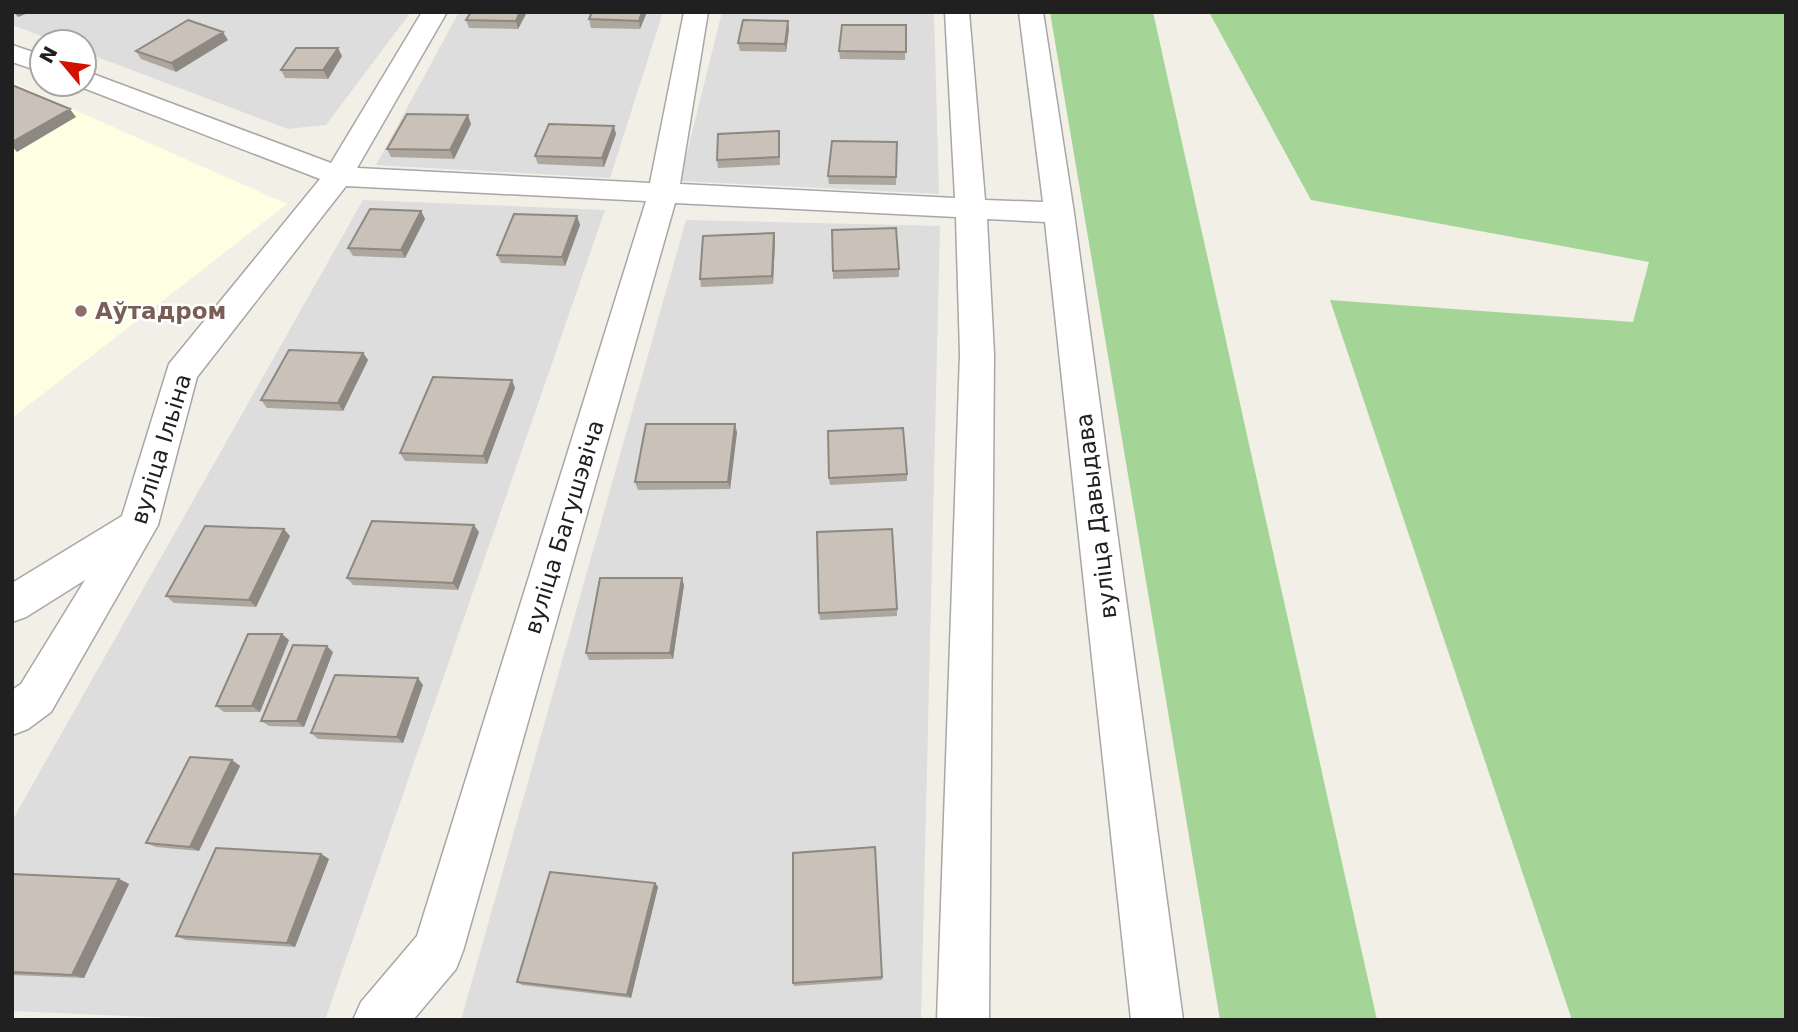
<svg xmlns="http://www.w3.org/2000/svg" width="1798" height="1032" font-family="'DejaVu Sans',sans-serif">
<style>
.residential{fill:#dedddd}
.education{fill:#fdffe2}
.forest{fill:#a4d597}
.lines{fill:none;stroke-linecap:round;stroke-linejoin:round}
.minor-casing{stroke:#a7a7a7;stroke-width:3}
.minor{fill:#fff;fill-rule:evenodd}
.wall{fill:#aea79e}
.shaded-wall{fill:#8d8881}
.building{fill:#cac2b8;stroke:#8d8881;stroke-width:2}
.education-dot{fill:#8d6e63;stroke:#fff;stroke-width:2.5}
.labels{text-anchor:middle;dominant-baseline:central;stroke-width:5;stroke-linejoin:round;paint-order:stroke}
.education-label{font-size:23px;font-weight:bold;fill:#785e54;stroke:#fff;text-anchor:start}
.street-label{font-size:23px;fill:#202020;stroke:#fff}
</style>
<rect width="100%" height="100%" fill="#f2efe6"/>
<path class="residential" d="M12,12h399l-85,113 -38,4 -204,-77v-10h-26l-46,-17z
M459,12h204l-53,166 -234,-13z
M722,12h212l5,182 -259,-13z
M363,200l242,10 -280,810h-107l-206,-9v-190z
M686,220l254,6 -19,794h-460z"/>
<path class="education" d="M12,82l275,122 -275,214z"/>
<path class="forest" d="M1050,12h103l224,1008h-157z
M1209,12h577v1008h-214l-242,-720 303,22 16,-60 -338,-62z"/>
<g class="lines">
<g class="minor-casing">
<path id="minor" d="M422,12h25l-90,156 293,15 34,-171h24l-28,172 275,14 -10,-186h24l16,188 58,2 -24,-190h24l31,201 109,807h-52l-86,-798 -58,-3 7,135 -5,666h-52l23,-666 -4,-137 -281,-14 -212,748 -7,18 -43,51h-60l8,-18 56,-66 229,-735 -300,-15 -149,191 -39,148 -107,187 -23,17 -16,6v-45l9,-6 64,-104 -59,37 -14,5v-39l110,-67 47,-152 151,-185 -247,-95h11v-12l9,2 238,89z
M12,45l30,10v17l-30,-10z"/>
</g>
<use href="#minor" class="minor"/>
</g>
<path class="wall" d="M527,12l-9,17 -49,-1 -3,-8z
M647,12l-7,17 -49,-1 -2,-9z
M906,25l-1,35 -65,-1 -1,-8z
M789,29l-3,23 -46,-1 -2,-8z
M228,40l-52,32 -35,-13 -5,-8z
M342,56l-14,23 -43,-1 -4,-8z
M471,124l-17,35 -63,-2 -4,-8z
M779,131l1,34 -62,3 -1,-8z
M616,134l-12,33 -66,-3 -3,-8z
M897,142l-1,43 -67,-1 -1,-8z
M421,211l4,8 -20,39 -52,-2 -5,-8z
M577,216l3,9 -15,41 -64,-3 -4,-8z
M832,230l67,39v8l-66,2z
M775,241l-2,43 -72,3 -1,-8z
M363,353l5,7 -25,51 -76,-3 -6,-8z
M515,388l-28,76 -82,-3 -5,-8z
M737,432l-7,57 -92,1 -3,-8z
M907,474v7l-77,4 -1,-7z
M479,532l-21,58 -105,-5 -6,-7z
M290,536l-34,71 -82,-4 -8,-7z
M684,585l-11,74 -84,1 -3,-7z
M897,609v7l-77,4 -1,-7z
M289,640l-29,72h-36l-8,-6z
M333,652l-29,75 -35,-1 -8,-5z
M423,685l-20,58 -85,-4 -7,-6z
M232,760l8,6 -41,85 -43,-4 -10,-4z
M875,847l7,133 -88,6 -1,-3z
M321,854l8,5 -34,88 -109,-7 -10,-4z
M12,874l107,5 10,5 -45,94 -72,-3z
M655,883l3,4 -27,111 -109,-13 -5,-3z"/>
<path class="shaded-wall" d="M14,12h17l-13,5z
M520,12h7l-9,17 -2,-8z
M642,12h5l-7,17 -1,-8z
M788,21l1,8 -3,23 -1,-8z
M223,32l5,8 -52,32 -5,-9z
M338,48l4,8 -14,23 -5,-9z
M70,109l6,8 -59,35 -5,-6v-4z
M468,115l3,9 -17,35 -4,-9z
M614,126l2,8 -12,33 -2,-9z
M421,211l4,8 -20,39 -4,-8z
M577,216l3,9 -15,41 -3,-9z
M774,233l1,8 -2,43 -1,-8z
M363,353l5,7 -25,51 -5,-8z
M512,380l3,8 -28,76 -4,-8z
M735,424l2,8 -7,57 -2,-7z
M474,525l5,7 -21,58 -5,-7z
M284,529l6,7 -34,71 -7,-7z
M682,578l2,7 -11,74 -3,-6z
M282,634l7,6 -29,72 -8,-6z
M327,646l6,6 -29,75 -7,-6z
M418,678l5,7 -20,58 -6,-6z
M232,760l8,6 -41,85 -9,-4z
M321,854l8,5 -34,88 -8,-4z
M119,879l10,5 -45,94 -12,-3z
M655,883l3,4 -27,111 -4,-3z"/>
<path class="building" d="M471,12h49l-4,9 -50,-1z
M592,12h50l-3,9 -50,-2z
M188,20l35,12 -52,31 -35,-12z
M743,20l45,1 -3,23 -47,-1z
M842,25h64v27l-67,-1z
M296,48h42l-15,22h-42z
M12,85l58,24 -58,33z
M407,114l61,1 -18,35 -63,-1z
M549,124l65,2 -12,32 -67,-2z
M779,131v26l-62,3 1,-26z
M832,141l65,1 -1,35 -68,-1z
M370,209l51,2 -20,39 -53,-2z
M514,214l63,2 -15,41 -65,-2z
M896,228l3,41 -66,2 -1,-41z
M774,233l-2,43 -72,3 3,-43z
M289,350l74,3 -25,50 -77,-3z
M433,377l79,3 -29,76 -83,-3z
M646,424h89l-7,58h-93z
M903,428l4,46 -78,4 -1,-47z
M372,521l102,4 -21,58 -106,-5z
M205,526l79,3 -35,71 -83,-4z
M892,529l5,80 -78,4 -2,-81z
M600,578h82l-12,75h-84z
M248,634h34l-30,72h-36z
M293,645l34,1 -30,75h-36z
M335,675l83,3 -21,59 -86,-4z
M190,757l42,3 -42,87 -44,-4z
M875,847l7,130 -89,6v-130z
M216,848l105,6 -34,89 -111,-7z
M550,872l105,11 -28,112 -110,-13z
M12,874l107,5 -47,96 -60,-3z"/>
<circle class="education-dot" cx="81" cy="311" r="7"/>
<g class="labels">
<g class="education-label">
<text x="95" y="311">Аўтадром</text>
</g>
<g class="street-label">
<text transform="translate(161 449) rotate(-73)">вуліца Ільіна</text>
<text transform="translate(1096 516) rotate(-97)">вуліца Давыдава</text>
<text transform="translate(564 527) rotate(-73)">вуліца Багушэвіча</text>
</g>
</g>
<rect width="1798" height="1032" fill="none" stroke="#202020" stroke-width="28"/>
<g transform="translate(63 63) rotate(299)"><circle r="33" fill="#ffffff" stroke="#a6a6a6" stroke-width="2"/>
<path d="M0-5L12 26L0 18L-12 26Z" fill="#d11200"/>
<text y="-10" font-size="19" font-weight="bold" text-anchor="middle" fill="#202020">N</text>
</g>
</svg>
